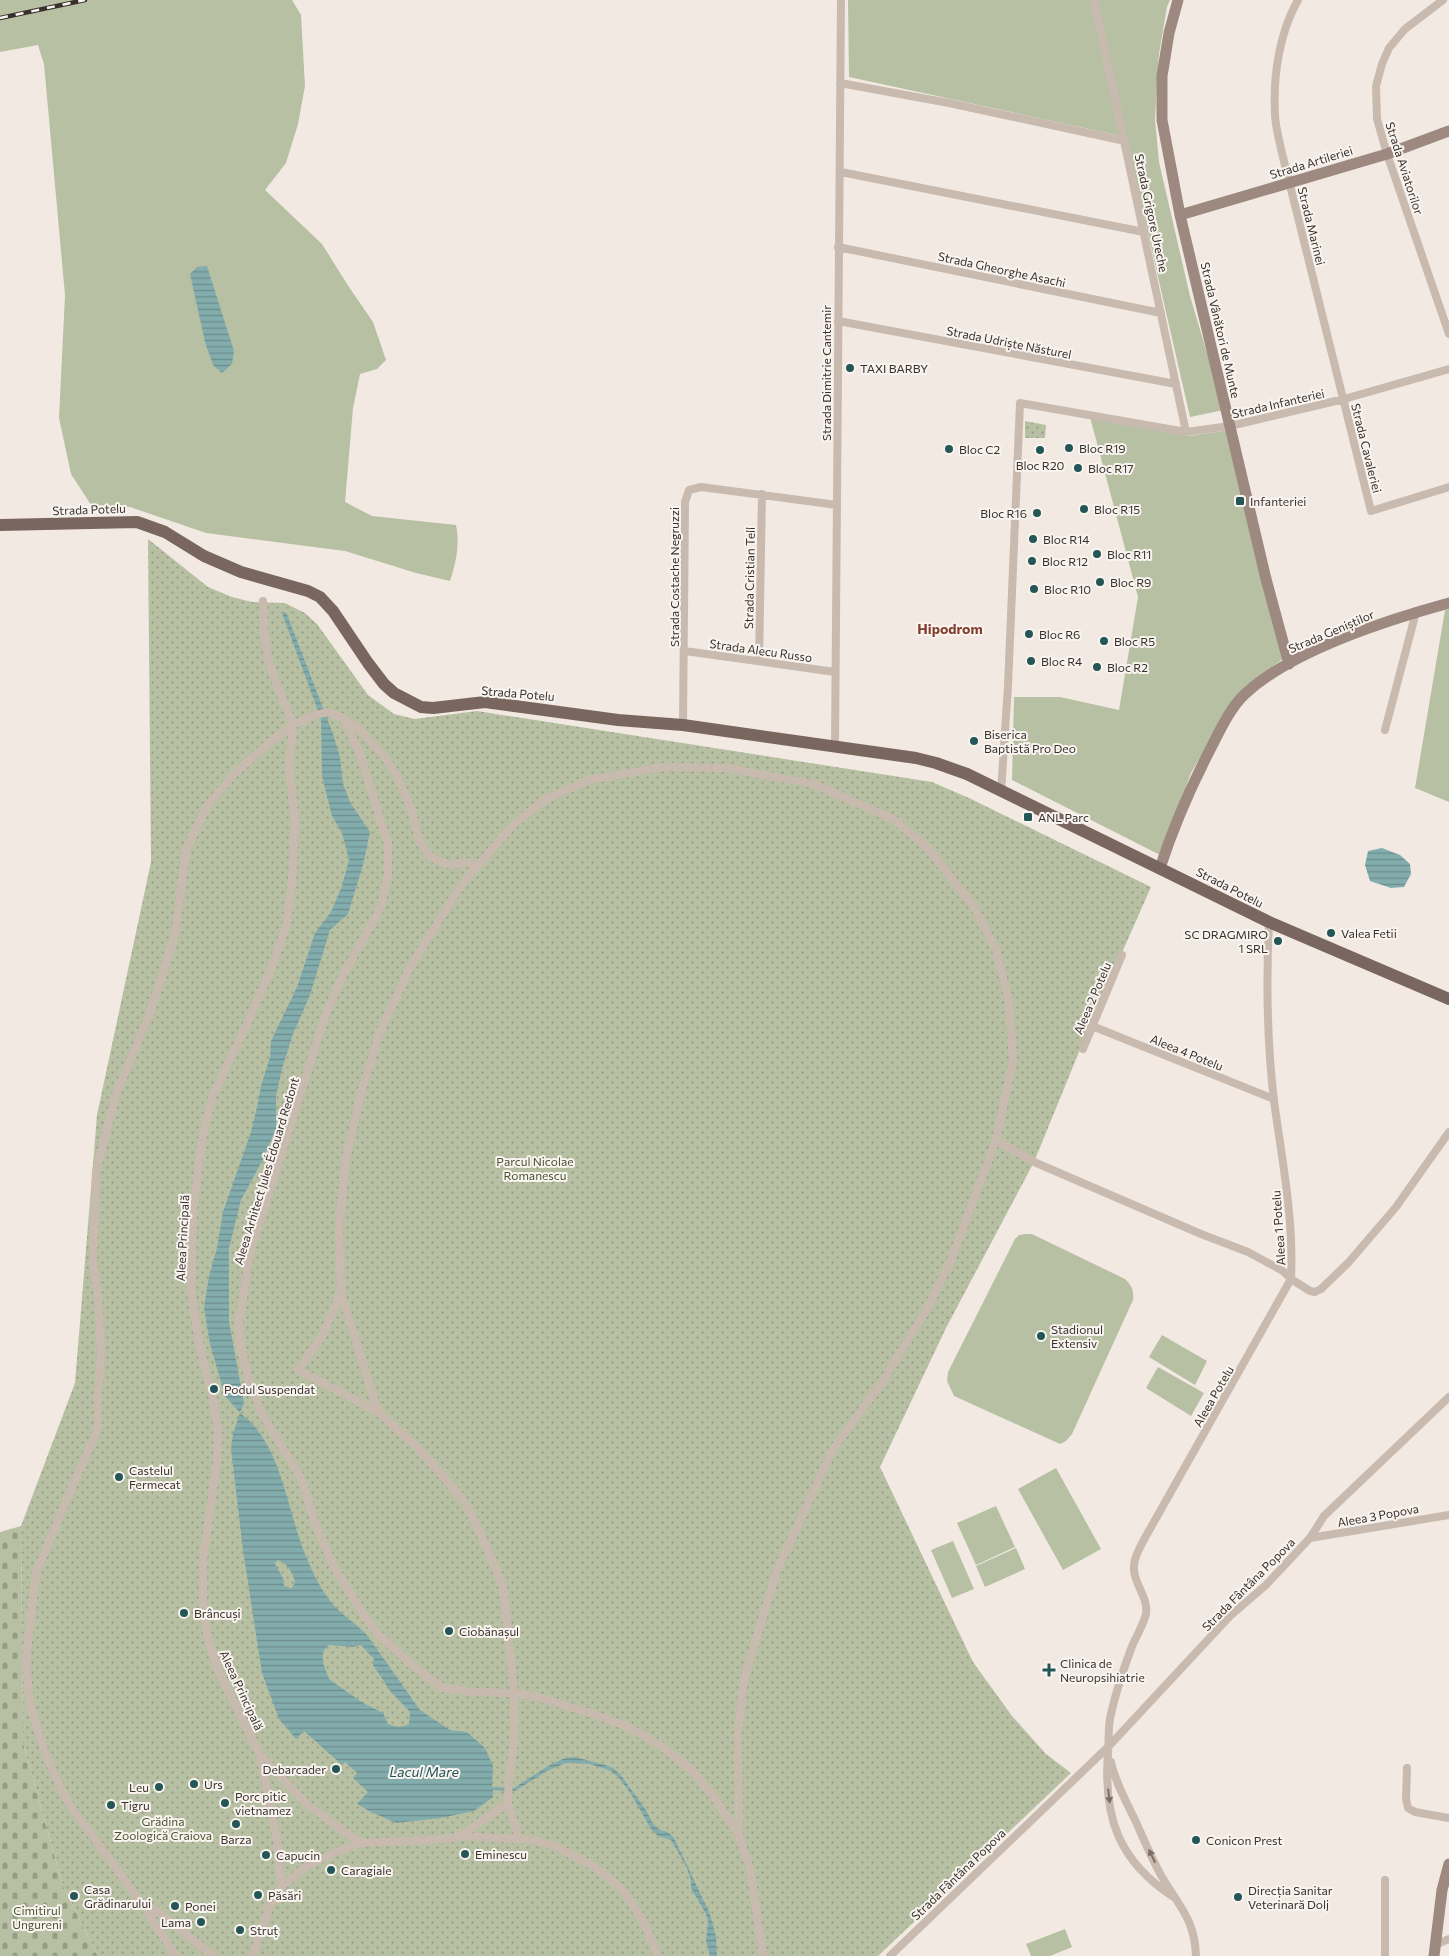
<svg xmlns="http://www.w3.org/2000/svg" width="1449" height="1956" font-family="Commissioner,sans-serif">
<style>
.grass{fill:#b7c0a3}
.cemetery{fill:url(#cemetery-stones)}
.park{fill:url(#park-dots)}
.water{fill:url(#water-rules);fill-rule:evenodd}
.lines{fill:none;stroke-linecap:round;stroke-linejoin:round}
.street{stroke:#c9baaf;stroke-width:8}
.secondary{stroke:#9d8980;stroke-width:11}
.primary{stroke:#79675f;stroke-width:12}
.rail-casing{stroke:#39302c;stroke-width:4.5}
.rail{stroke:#f9f4ef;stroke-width:2.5;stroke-dasharray:8;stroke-linecap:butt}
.oneway{fill:#7a6e67}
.poi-dot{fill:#255657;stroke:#f9f4ef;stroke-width:2}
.labels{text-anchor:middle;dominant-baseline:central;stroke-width:4;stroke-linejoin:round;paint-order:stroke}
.street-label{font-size:12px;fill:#39302c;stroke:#f9f4ef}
.poi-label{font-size:12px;fill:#39302c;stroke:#f9f4ef;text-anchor:start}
.park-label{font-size:12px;fill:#4a5532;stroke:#f9f4ef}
.neighbourhood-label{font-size:14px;font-weight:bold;fill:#813d2c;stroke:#f9f4ef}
.water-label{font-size:14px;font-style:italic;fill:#255657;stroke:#f9f4ef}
</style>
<defs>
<pattern id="cemetery-stones" width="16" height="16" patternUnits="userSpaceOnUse" patternTransform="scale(1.25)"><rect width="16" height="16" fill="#b7c0a3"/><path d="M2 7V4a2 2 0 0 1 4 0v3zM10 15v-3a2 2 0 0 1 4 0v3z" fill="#969c85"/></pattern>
<pattern id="park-dots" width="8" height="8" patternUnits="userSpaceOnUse" patternTransform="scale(1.25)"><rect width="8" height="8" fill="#b7c0a3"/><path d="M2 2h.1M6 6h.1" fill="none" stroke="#969c85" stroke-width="1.8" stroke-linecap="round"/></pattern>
<pattern id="water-rules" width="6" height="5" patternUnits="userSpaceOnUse" patternTransform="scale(1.25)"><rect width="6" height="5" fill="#83acad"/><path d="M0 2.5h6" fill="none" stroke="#6c8c8d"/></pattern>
</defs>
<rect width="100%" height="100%" fill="#f2eae2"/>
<path class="grass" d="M0,0h292l9,15 4,71 -7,38 -12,39 -21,27 57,54 27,43 24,35 13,38 -9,9 -17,5 -7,34 -8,94 27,14 84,9c4,20 0,37 -6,56l-34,-8 -71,-22 -139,-18 -76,-26 -39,-2 -20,-31 -12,-56 6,-123 -21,-231 -6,-19 -38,7z
M848,0h322l-3,7 -8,47 -4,65 4,43 31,134 34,114 -34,7 -64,-280 -277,-60z
M1090,417l99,19 41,-6 53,229 -36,26 -16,18 -40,70 -31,82 -148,-75 2,-83h46l59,13 19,-113z
M1449,609v193l-34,-14 30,-178z
M1026,1234h6l93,45c7,7 9,11 8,21l-61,134 -6,7 -6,3 -106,-48 -7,-15 1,-9 67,-133 4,-4z
M1162,1335l45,26 -12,24 -46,-28z
M1158,1367l46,26 -13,23 -45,-28z
M1056,1468l45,81 -38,21 -45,-81z
M996,1506l19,41 -39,18 -19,-42z
M953,1541l21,48 -22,9 -21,-48z
M1016,1548l9,21 -40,18 -9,-21z
M1065,1929l7,18 -22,9h-19l-5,-12z"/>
<path class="cemetery" d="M21,1526l2,217 40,143 35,70h-98v-424z"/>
<path class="park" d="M1025,421l21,4 -1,13h-20z
M148,539l60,48 24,10 20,5 33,1 20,10 12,11 51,71 26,19 21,5 62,-8 455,71 37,16 182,89 -61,138 -56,137 -88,166 -66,139 93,195 39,54 34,38 25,19 -193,183h-780l-35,-70 -40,-143 -2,-217 54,-143 22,-268 54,-253z"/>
<path class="water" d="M207,266l27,85 -2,13 -10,9 -9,-8 -8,-23 -15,-68 7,-7z
M286,612l47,122 7,23 3,27 7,18 20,30 -7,33 -15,49 -18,16 -20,65 -17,39 -11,35 -6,27v33l-14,32 -21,39 -12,48v74l15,81 -4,10c32,23 42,68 53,104 6,24 19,58 33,78 10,17 28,26 41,40l53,75 30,20 17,2 18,16 8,18 -1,21 22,1 34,-22 17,-8 10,-1 30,8 8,3 7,6 26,36 7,14 7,6 8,2 6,6 36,76 6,23 1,19h-7l-4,-15 2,-19 -2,-8 -15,-26v-8l-5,-14 -15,-26 -13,-4 -7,-7 -20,-35 -12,-16 -8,-7 -8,-3 -14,-4 -23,-1 -19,8 -32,20 -22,-1v7l-19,14 -33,7 -45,5 -25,-11 -14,-8 11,-12 -15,-14 4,-5 -12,-11 -3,3 -38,-34 -8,8 -17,-20 -17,-46 -19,-123 -12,-101 2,-15 7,-21 -15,-17 -15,-52 -6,-36 5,-32 8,-28 6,-36 28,-80 6,-25 4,-21 9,-29 1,-16 26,-54 18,-54 16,-21 11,-26 7,-26 -7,-27 -10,-17 -10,-40 -1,-57 -39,-106zM278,1560c10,4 14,12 17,22l-3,6h-5l-3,-3c1,-9 -7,-14 -9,-22zM328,1645l25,2 8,-2 13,14 -1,6 18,27 19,20 -1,12c-7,4 -14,3 -21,0l-5,-11 -20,-10 -34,-24 -6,-16v-11z
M1382,848l18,7 10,9 1,10 -7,13 -13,1 -21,-7 -5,-16 3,-14z"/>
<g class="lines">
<path class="street" d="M1094,0l92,432
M1298,0c-19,33 -25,77 -23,114 0,12 4,24 6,35l90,362 78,-24
M1443,0l-38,29 -16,19 -7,16 -6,22 1,33 10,35 62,180
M840,83l109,20 176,38
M841,172l303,60
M838,247l323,66
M838,321l338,63
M685,651l150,21
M759,661l3,-167
M344,719l16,35 28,90v30l-7,33 -38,68 -18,41 -75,237 -11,69 1,22 9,37 13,33 39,64 15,48 18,41 31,50 13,17 35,32 30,22 31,4 40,1 24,4 55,17 33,12 35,20 31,24 24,30 23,36 11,33 13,87
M683,725l2,-223 4,-12 12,-3 136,18
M1385,730l31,-118
M835,746l6,-746
M1001,792l7,-106 12,-283 166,29 44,-6 114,-27 105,-30
M1092,1026l182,73
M1083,1049l39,-94
M996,1140l38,22 167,72 47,18 35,19 8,8 19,12 5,1 6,-3 27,-26 48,-56 53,-75
M341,1293l37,119
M1310,1538l139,-23
M262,1757l47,49 52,37 85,-4 14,-3 74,4 21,6 38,20 29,23 21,32 15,35
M1111,1762c4,20 16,41 25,60 8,18 16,37 26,55 17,29 33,43 34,79
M1407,1768l-1,31 2,9 7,4 34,6
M460,1836l48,-33
M519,1839l-11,-36 1,-24 5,-37v-49l-11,-107 -27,-63 -16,-27 -42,-48 -40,-36 -80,-42 24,-34 19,-43 -2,-66 7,-70 17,-71 17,-54 29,-63 52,-84 51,-59 32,-26 45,-20 75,-13 62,1 88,16 79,35 35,29 46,59 22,43 13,52 4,58 -17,80 -45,120 -24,49 -44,72 -50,68 -56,121 -33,109 -6,51 1,106
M1385,1880v76
M281,1887l23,-19 29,-15 28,-10
M1175,1898c-56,-36 -72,-80 -67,-145 1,-11 0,-24 2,-34 4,-20 14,-51 21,-70 4,-11 12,-23 15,-35 3,-19 -17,-34 -11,-54 2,-8 7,-17 11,-24l145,-257c3,-60 -9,-119 -17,-178 -7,-60 -8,-119 -5,-179
M145,1905l10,5 58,46
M1435,1945l14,-6
M176,1956l-34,-52 -75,-103 -22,-48 -15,-49 -4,-45 10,-86 44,-105 18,-39v-35l3,-40 -3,-58 -5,-35 3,-89 20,-78 32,-76 27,-83 11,-84 11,-25 13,-24 26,-30 34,-30 23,-17 21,-10 15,-3 14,6 17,11 25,29 11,16 14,32 10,36 8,12 10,7 14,4 14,-3 11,5
M253,1956l16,-48 12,-21 -4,-47 -17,-85 -42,-85 -11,-34 -4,-38v-38l14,-99 1,-31 -5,-31 -14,-55 -8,-55 2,-80 10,-75 9,-37 36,-75 22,-51 16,-44 6,-45 3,-60 -6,-55 4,-42 -17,-43 -8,-24 -4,-27 -1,-30
M890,1956l218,-209 122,-131 36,-31 44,-47 14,-22 125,-119"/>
<path class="secondary" d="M1178,0l-9,33 -7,43v44l18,95 86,364 23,85
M1180,215l207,-61 62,-23
M1160,868c14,-43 33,-86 54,-126 8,-16 18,-36 31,-48 47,-44 142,-74 204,-91
M1434,1956l8,-66 7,-26"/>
<path class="primary" d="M0,525l137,-3 28,10 39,24 37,16 67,19 12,6 13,14 35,52 16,21 10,9 27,14 12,1 52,-6 133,18 65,5 233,33 20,5 31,11 302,148 180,77"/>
<g class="rail-casing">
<path id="rail" d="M0,18l85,-18"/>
</g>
<use href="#rail" class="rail"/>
</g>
<defs><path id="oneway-solid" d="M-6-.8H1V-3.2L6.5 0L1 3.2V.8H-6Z" transform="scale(1.25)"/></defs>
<g class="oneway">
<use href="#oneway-solid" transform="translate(1109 1796) rotate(83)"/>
<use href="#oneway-solid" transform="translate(1152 1856) rotate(-115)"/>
</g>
<g class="poi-dot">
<circle cx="850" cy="368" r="5"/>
<circle cx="1069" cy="448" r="5"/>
<circle cx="949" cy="449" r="5"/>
<circle cx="1040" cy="450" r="5"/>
<circle cx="1078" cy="468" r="5"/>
<rect x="1235" y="496" width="10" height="10" rx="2.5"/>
<circle cx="1084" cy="509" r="5"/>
<circle cx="1037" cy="513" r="5"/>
<circle cx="1033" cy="539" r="5"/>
<circle cx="1097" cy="554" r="5"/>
<circle cx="1032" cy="561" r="5"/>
<circle cx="1100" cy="582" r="5"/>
<circle cx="1034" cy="589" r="5"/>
<circle cx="1029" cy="634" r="5"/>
<circle cx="1104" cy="641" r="5"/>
<circle cx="1031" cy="661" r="5"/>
<circle cx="1097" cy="667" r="5"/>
<circle cx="974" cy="741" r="5"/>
<rect x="1023" y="812" width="10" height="10" rx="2.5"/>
<circle cx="1331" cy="933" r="5"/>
<circle cx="1278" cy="941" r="5"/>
<circle cx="1041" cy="1336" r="5"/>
<circle cx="214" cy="1389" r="5"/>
<circle cx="119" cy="1477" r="5"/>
<circle cx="184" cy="1613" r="5"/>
<circle cx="449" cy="1631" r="5"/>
<path d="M1046.5 1662.5h5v5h5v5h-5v5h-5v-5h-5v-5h5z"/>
<circle cx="336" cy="1769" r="5"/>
<circle cx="194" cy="1784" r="5"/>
<circle cx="159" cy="1787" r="5"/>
<circle cx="225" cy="1803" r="5"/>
<circle cx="111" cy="1805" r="5"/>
<circle cx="236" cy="1824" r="5"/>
<circle cx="1196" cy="1840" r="5"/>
<circle cx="465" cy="1854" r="5"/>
<circle cx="266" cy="1855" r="5"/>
<circle cx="331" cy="1870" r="5"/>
<circle cx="258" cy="1895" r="5"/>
<circle cx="74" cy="1896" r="5"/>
<circle cx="1238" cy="1897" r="5"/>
<circle cx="175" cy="1906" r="5"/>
<circle cx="201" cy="1922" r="5"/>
<circle cx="240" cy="1930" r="5"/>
</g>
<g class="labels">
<g class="street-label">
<text transform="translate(1311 162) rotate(-17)">Strada Artileriei</text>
<text transform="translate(1405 168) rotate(72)">Strada Aviatorilor</text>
<text transform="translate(1152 213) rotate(78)">Strada Grigore Ureche</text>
<text transform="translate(1312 226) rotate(76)">Strada Marinei</text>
<text transform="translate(1002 269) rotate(12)">Strada Gheorghe Asachi</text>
<text transform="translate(1221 330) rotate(77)">Strada Vânători de Munte</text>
<text transform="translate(1009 342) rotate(11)">Strada Udriște Năsturel</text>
<text transform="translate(826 373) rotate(-90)">Strada Dimitrie Cantemir</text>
<text transform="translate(1278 403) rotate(-13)">Strada Infanteriei</text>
<text transform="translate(1367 448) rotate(76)">Strada Cavaleriei</text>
<text transform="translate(89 509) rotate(-2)">Strada Potelu</text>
<text transform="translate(674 577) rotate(-90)">Strada Costache Negruzzi</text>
<text transform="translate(749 578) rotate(-89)">Strada Cristian Tell</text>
<text transform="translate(1331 631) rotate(-23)">Strada Geniștilor</text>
<text transform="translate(761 650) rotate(8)">Strada Alecu Russo</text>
<text transform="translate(518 693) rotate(5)">Strada Potelu</text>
<text transform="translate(1230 887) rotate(27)">Strada Potelu</text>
<text transform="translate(1092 998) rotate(-67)">Aleea 2 Potelu</text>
<text transform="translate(1187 1052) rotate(22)">Aleea 4 Potelu</text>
<text transform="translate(266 1171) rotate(-73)">Aleea Arhitect Jules Édouard Redont</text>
<text transform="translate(1278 1228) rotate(-94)">Aleea 1 Potelu</text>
<text transform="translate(182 1238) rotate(-87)">Aleea Principală</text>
<text transform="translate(1213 1396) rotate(-60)">Aleea Potelu</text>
<text transform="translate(1378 1515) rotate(-10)">Aleea 3 Popova</text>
<text transform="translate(1248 1584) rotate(-45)">Strada Fântâna Popova</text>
<text transform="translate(242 1690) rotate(65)">Aleea Principală</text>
<text transform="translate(958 1874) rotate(-44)">Strada Fântâna Popova</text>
</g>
<g class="poi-label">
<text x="860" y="368">TAXI BARBY</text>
<text x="1079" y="448">Bloc R19</text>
<text x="959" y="449">Bloc C2</text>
<text x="1040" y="465" text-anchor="middle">Bloc R20</text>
<text x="1088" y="468">Bloc R17</text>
<text x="1250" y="501">Infanteriei</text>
<text x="1094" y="509">Bloc R15</text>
<text x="1027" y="513" text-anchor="end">Bloc R16</text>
<text x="1043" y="539">Bloc R14</text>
<text x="1107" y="554">Bloc R11</text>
<text x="1042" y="561">Bloc R12</text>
<text x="1110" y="582">Bloc R9</text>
<text x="1044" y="589">Bloc R10</text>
<text x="1039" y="634">Bloc R6</text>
<text x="1114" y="641">Bloc R5</text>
<text x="1041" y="661">Bloc R4</text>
<text x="1107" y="667">Bloc R2</text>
<text x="984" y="734">Biserica<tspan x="984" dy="14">Baptistă Pro Deo</tspan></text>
<text x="1038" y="817">ANL Parc</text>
<text x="1341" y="933">Valea Fetii</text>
<text x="1268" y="934" text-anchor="end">SC DRAGMIRO<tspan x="1268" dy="14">1 SRL</tspan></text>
<text x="1051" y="1329">Stadionul<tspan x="1051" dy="14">Extensiv</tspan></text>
<text x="224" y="1389">Podul Suspendat</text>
<text x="129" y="1470">Castelul<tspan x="129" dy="14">Fermecat</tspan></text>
<text x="194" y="1613">Brâncuși</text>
<text x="459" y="1631">Ciobănașul</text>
<text x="1060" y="1663">Clinica de<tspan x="1060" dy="14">Neuropsihiatrie</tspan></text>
<text x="326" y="1769" text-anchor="end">Debarcader</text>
<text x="204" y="1784">Urs</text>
<text x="149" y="1787" text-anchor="end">Leu</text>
<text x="235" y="1796">Porc pitic<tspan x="235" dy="14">vietnamez</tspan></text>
<text x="121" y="1805">Tigru</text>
<text x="236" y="1839" text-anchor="middle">Barza</text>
<text x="1206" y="1840">Conicon Prest</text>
<text x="475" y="1854">Eminescu</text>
<text x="276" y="1855">Capucin</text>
<text x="341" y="1870">Caragiale</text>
<text x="84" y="1889">Casa<tspan x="84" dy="14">Grădinarului</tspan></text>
<text x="1248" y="1890">Direcția Sanitar<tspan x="1248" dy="14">Veterinară Dolj</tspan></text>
<text x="268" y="1895">Păsări</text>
<text x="185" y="1906">Ponei</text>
<text x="191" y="1922" text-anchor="end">Lama</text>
<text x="250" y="1930">Struț</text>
</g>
<g class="park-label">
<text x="535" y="1161">Parcul Nicolae<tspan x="535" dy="14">Romanescu</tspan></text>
<text x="163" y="1821">Grădina<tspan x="163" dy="14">Zoologică Craiova</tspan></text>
<text x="37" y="1910">Cimitirul<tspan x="37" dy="14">Ungureni</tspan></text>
</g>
<g class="neighbourhood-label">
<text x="950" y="628">Hipodrom</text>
</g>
<g class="water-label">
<text x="424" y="1771">Lacul Mare</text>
</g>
</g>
</svg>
